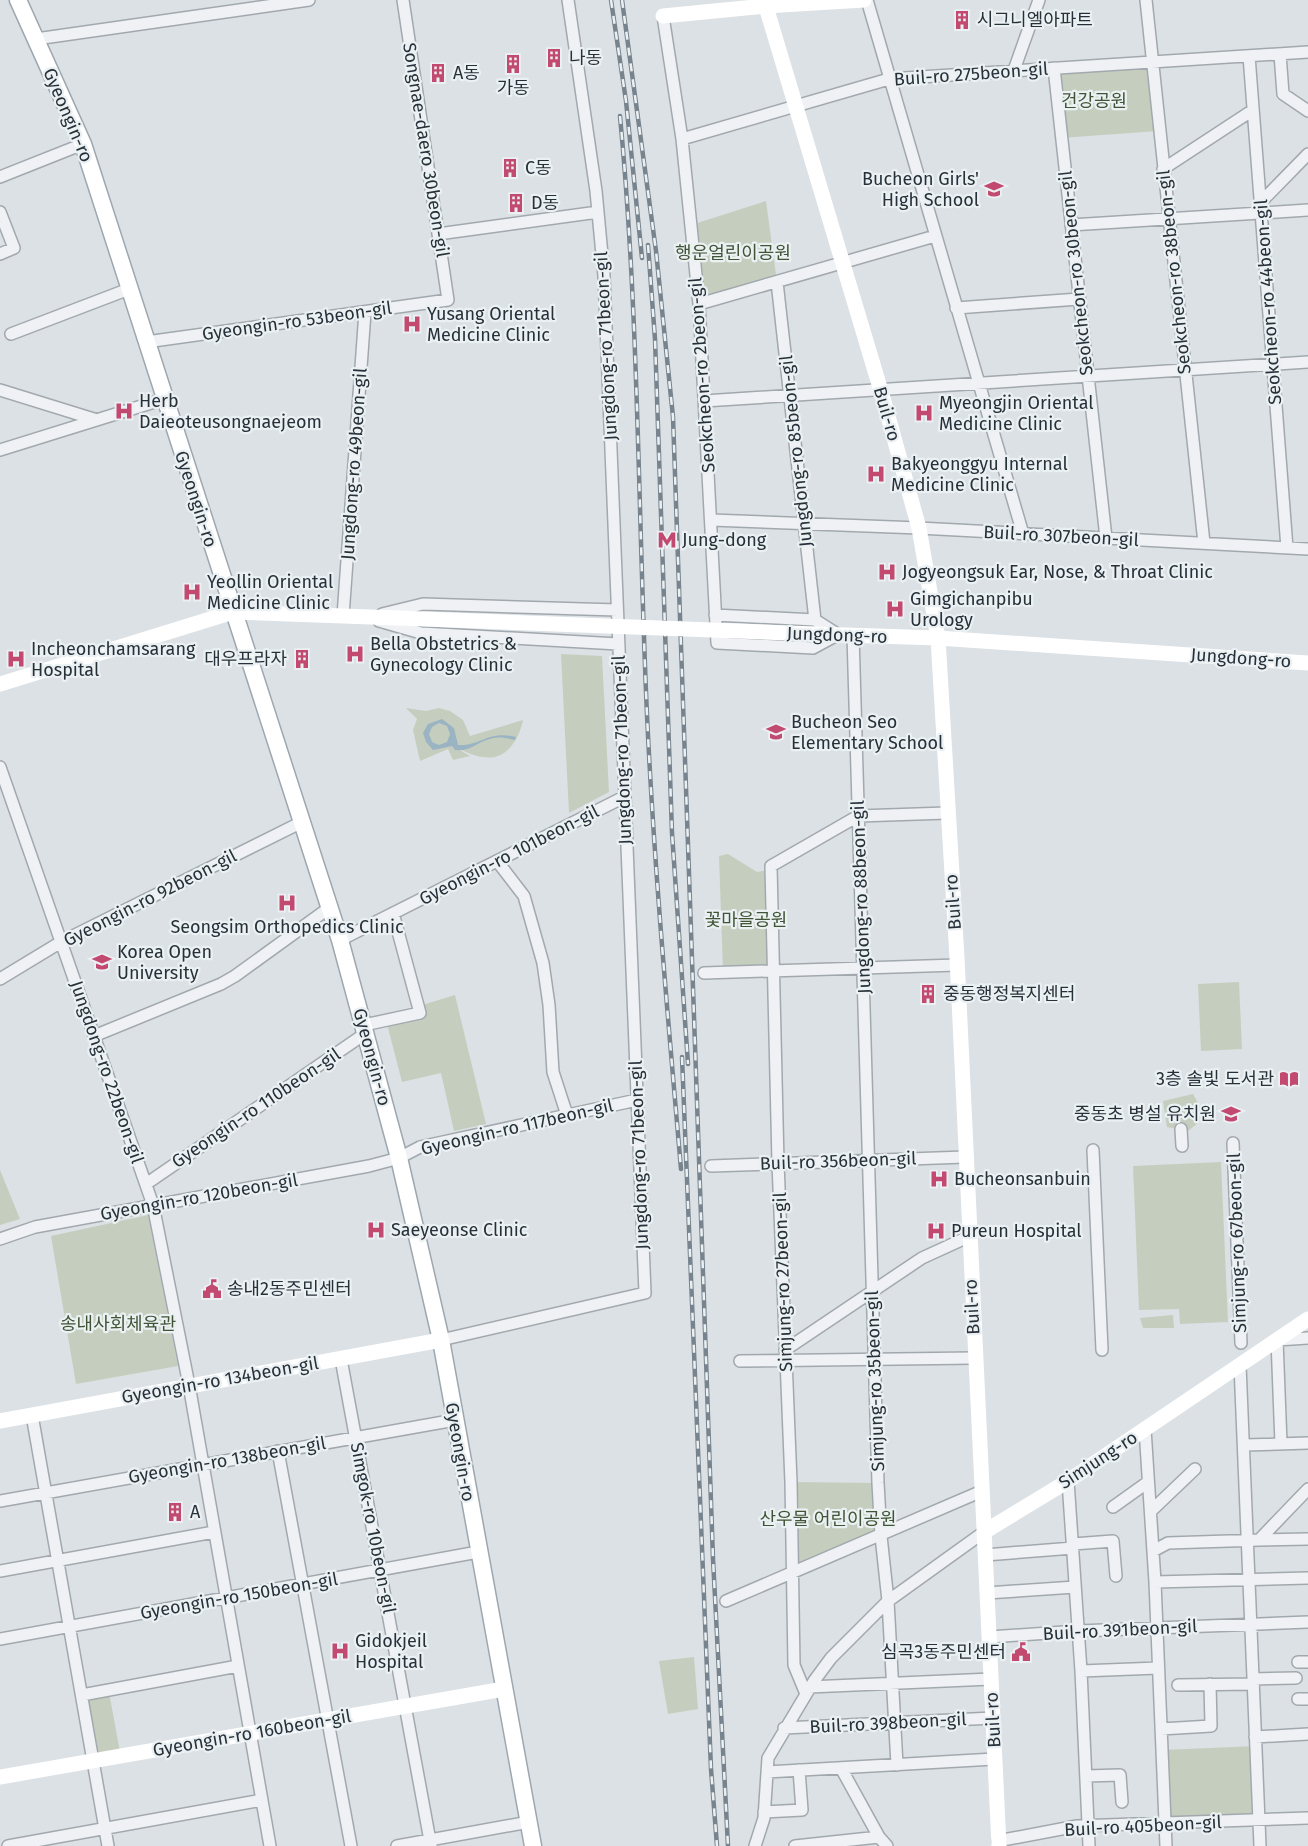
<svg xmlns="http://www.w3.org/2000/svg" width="1308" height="1846" font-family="'Fira Sans','Noto Sans KR',sans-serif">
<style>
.green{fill:#c5cebe}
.water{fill:#9ab4c3;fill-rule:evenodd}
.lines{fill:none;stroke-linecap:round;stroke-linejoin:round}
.street-casing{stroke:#a2a9ae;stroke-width:14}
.primary-casing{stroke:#9da7b0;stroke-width:19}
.street{stroke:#eff1f4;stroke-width:11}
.secondary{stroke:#fff;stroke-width:15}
.primary{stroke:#fff;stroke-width:16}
.rail-casing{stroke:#77838d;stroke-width:4.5}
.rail{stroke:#ebf0f3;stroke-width:2.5;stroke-dasharray:8;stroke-linecap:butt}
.secondary-bridge{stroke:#fff;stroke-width:15}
.labels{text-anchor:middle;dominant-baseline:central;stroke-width:4.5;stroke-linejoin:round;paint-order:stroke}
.poi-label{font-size:18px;fill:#27313a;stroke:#ebf0f3;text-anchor:start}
.street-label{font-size:18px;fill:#27313a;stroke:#ebf0f3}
.park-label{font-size:18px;fill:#415536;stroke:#ebf0f3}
</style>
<rect width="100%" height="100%" fill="#dce1e5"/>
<path class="green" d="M1151,62l7,69 -97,7 -7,-70z
M766,201l11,81 -78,22 -8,-79z
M561,654l41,2 7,136 -40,21z
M406,708l20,3 13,-3 11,3 13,9 7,16 53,-16c-4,20 -17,41 -40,37 -10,-1 -21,-7 -30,-11l17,10 -17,4 -5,-11 -28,12 -7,-31 4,-11z
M728,854l29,18 12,-2 2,98 -48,2 -4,-114z
M1239,982l3,67 -41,2 -3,-67z
M455,995l31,129 -32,7 -13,-58 -39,9 -16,-62 34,-7 -1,-7z
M1193,1094l7,13 -1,15 -11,9 -21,-4 -4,-26z
M1221,1162l7,160 -48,2 -1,-15 -40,1 -6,-144z
M0,1170l20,49 -20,6z
M148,1215l30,151 -102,18 -25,-148z
M1173,1315l1,13h-31l-3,-10z
M791,1482l87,1 3,53 -89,38z
M694,1657l4,52 -30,5 -9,-53z
M109,1692l11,60 -25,4 -10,-59z
M1256,1746l3,74 -94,2 -3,-72z"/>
<path class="water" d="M442,719l12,9 4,17c24,1 29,-15 58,-8l-1,3c-8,-2 -16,-4 -25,-1 -13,3 -20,13 -35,11l-3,-4 -19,4 -7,-8 -3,-9 5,-9zM439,723l8,3 3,8 -3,8 -8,3 -7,-3 -3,-8 3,-7z"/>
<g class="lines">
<g class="street-casing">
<path id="street" d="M867,0l156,534
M1146,0l58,543
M663,16l19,123 17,165 18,339 96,5 24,-13
M36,39l273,-39
M1280,54l3,40 25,17
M1249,56l38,492
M1054,68l52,470
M1014,70l25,-70
M682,139l207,-60 419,-27
M1163,169l90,-59
M0,177l83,-33
M1260,203l48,-49
M0,212l14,36 -14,6
M1071,225l237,-15
M438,234l160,-22
M777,282l38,338
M699,304l236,-68
M956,308l123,-9
M11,334l118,-45
M146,342l302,-42 -45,-300
M0,390l97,30
M704,401l604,-39
M0,450l164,-51
M712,520l207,8 389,21
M382,614l41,-10 194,6
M715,615l100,5 22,14
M343,616l22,-304
M379,621l42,12 197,11
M853,635l25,848 3,53 7,65 9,164
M0,767l153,438 36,180 81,461
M497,861l27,35 19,67 6,42 4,67 14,43
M340,940l284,-143
M704,973l253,-8
M0,979l61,-37 241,-120
M364,1025l56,-12 -27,-100
M94,1036l127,-52 14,-8 94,-68
M1181,1129l1,17
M1233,1143l8,200
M1093,1150l9,200
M711,1166l254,-9
M146,1184l220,-151
M0,1239l35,-12 334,-61 30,-8 21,-11 217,-47
M441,1340l204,-47 -41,-1017 -8,-85 -28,-191
M785,1350l137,-92 46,-21
M341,1359l90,487
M740,1361l234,-3
M1240,1365l20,481
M32,1415l76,431
M1145,1429l10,153 11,264
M1281,1444l-4,-104 31,-2
M1245,1445l63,-2
M278,1451l73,395
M1068,1481l13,190 8,175
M0,1501l455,-81
M1113,1507l35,-25
M1151,1511l44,-42
M1259,1540l49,-1
M1073,1544l40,-3 3,35
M1153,1551l15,-8 91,-3 49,-51
M985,1555l88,-7
M0,1571l214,-39
M1155,1582l153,-4
M987,1593l88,-6
M726,1601l256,-110
M989,1637l89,-6 230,-9
M0,1639l478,-87
M1298,1662h10
M1081,1671l77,-3
M1253,1679l43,-1
M1178,1685l75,-1
M809,1687l182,-8
M806,1694l-12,-29 -3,-183 -13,-319 -7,-297 87,-50 89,-3
M82,1695l156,-29
M1298,1699h10
M784,1728l209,-10
M1161,1729l50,-3 -1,-42
M1255,1737l53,-3
M841,1768l38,69 8,9
M767,1772l227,-13
M1086,1776l34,-1 2,27
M764,1812l38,-2 -3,-40
M998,1841l79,-15 231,-8
M8,1846l254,-46
M397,1846l132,-24
M755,1846l9,-28 4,-60 46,-77 17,-23 57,-57 96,-69
M795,1846l84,-9"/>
</g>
<g class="primary-casing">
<path id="primary" d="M18,0l65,144 257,796 59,218 42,182 92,506"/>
</g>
<use href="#street" class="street"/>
<path class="secondary" d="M764,0l117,391 38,137 19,110 19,320 42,888
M663,16l102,-10 99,-6
M814,634l124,4 370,25
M0,684l233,-72 165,6
M0,1421l441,-81
M984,1532l84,-51 240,-162
M0,1777l504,-88"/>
<use href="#primary" class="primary"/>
<g class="rail-casing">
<path id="rail" d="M611,0l15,101 16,157
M622,0l34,251 17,166 40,1142 15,287
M620,116c19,199 18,399 27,599 7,151 21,303 34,454
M648,245l7,94 17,494 16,231
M682,1057l29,712 6,77"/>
</g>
<use href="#rail" class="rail"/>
<path class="secondary-bridge" d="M398,618l416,16"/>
</g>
<defs>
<g id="building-bare" transform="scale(1.5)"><path d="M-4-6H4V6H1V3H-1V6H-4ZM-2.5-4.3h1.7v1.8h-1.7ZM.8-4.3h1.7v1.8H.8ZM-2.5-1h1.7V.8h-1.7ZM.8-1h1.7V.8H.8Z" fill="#c2496f" stroke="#ebf0f3" stroke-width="2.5" paint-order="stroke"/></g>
<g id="school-bare" transform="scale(1.5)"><path d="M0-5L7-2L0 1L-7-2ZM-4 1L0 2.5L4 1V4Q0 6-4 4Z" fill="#c2496f" stroke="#ebf0f3" stroke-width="2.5" paint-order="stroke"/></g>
<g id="hospital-bare" transform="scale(1.5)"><path d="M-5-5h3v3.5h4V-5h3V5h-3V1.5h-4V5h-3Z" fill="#c2496f" stroke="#ebf0f3" stroke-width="2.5" paint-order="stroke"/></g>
<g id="metro-bare" transform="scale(1.5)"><path d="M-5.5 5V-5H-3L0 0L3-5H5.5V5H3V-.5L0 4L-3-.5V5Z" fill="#c2496f" stroke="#ebf0f3" stroke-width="2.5" paint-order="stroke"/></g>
<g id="university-bare" transform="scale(1.5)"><path d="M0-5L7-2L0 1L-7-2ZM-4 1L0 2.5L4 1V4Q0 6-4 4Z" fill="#c2496f" stroke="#ebf0f3" stroke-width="2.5" paint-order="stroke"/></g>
<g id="library-bare" transform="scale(1.5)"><path d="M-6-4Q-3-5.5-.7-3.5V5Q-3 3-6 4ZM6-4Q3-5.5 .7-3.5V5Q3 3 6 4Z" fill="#c2496f" stroke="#ebf0f3" stroke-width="2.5" paint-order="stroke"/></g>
<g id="civic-bare" transform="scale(1.5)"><path d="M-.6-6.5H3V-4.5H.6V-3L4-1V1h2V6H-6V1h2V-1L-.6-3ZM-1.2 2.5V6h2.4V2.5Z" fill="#c2496f" stroke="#ebf0f3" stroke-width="2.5" paint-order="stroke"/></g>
</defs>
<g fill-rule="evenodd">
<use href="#building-bare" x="962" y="20"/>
<use href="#building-bare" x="554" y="58"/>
<use href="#building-bare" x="513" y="64"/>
<use href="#building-bare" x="438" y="73"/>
<use href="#building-bare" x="510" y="168"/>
<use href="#school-bare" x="994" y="189"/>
<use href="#building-bare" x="516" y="203"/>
<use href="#hospital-bare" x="412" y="324"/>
<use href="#hospital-bare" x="124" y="411"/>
<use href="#hospital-bare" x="924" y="413"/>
<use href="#hospital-bare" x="876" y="474"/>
<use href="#metro-bare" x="667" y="540"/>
<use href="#hospital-bare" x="887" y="572"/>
<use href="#hospital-bare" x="192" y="592"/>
<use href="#hospital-bare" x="895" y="609"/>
<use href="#hospital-bare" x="355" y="654"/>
<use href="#hospital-bare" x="16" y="659"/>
<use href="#building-bare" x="302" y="659"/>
<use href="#school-bare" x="776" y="732"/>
<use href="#hospital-bare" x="287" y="903"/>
<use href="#university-bare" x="102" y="962"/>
<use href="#building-bare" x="928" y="994"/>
<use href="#library-bare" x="1289" y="1079"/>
<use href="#school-bare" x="1231" y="1114"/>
<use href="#hospital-bare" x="939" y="1179"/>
<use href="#hospital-bare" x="376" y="1230"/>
<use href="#hospital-bare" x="936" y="1231"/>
<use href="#civic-bare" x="212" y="1289"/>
<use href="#building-bare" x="175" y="1512"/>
<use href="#hospital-bare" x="340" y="1651"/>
<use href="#civic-bare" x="1021" y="1652"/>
</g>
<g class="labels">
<g class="poi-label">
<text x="977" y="20">시그니엘아파트</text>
<text x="569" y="58">나동</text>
<text x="453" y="73">A동</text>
<text x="513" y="88" text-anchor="middle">가동</text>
<text x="525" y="168">C동</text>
<text x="979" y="179" text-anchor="end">Bucheon Girls'<tspan x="979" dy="21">High School</tspan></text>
<text x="531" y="203">D동</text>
<text x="427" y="314">Yusang Oriental<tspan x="427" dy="21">Medicine Clinic</tspan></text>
<text x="139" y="401">Herb<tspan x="139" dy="21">Daieoteusongnaejeom</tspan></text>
<text x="939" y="403">Myeongjin Oriental<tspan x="939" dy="21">Medicine Clinic</tspan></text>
<text x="891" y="464">Bakyeonggyu Internal<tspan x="891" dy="21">Medicine Clinic</tspan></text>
<text x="682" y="540">Jung-dong</text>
<text x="902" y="572">Jogyeongsuk Ear, Nose, &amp; Throat Clinic</text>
<text x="207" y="582">Yeollin Oriental<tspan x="207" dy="21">Medicine Clinic</tspan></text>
<text x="910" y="599">Gimgichanpibu<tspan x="910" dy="21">Urology</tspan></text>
<text x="370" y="644">Bella Obstetrics &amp;<tspan x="370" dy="21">Gynecology Clinic</tspan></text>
<text x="31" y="649">Incheonchamsarang<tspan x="31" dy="21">Hospital</tspan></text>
<text x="287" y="659" text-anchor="end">대우프라자</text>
<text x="791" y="722">Bucheon Seo<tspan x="791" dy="21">Elementary School</tspan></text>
<text x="287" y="927" text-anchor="middle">Seongsim Orthopedics Clinic</text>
<text x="117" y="952">Korea Open<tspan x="117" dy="21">University</tspan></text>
<text x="943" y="994">중동행정복지센터</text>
<text x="1274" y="1079" text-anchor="end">3층 솔빛 도서관</text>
<text x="1216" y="1114" text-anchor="end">중동초 병설 유치원</text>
<text x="954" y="1179">Bucheonsanbuin</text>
<text x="391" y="1230">Saeyeonse Clinic</text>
<text x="951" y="1231">Pureun Hospital</text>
<text x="227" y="1289">송내2동주민센터</text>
<text x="190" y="1512">A</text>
<text x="355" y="1641">Gidokjeil<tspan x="355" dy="21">Hospital</tspan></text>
<text x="1006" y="1652" text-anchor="end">심곡3동주민센터</text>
</g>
<g class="street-label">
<text transform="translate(971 74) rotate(-4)">Buil-ro 275beon-gil</text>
<text transform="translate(68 115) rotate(67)">Gyeongin-ro</text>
<text transform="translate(426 150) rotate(81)">Songnae-daero 30beon-gil</text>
<text transform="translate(1174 272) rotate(-96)">Seokcheon-ro 38beon-gil</text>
<text transform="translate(1076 273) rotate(-96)">Seokcheon-ro 30beon-gil</text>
<text transform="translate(1268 302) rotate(-94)">Seokcheon-ro 44beon-gil</text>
<text transform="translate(297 321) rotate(-8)">Gyeongin-ro 53beon-gil</text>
<text transform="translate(606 346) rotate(-93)">Jungdong-ro 71beon-gil</text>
<text transform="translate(702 375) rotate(-94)">Seokcheon-ro 2beon-gil</text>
<text transform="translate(887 414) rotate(74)">Buil-ro</text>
<text transform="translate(796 451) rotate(-96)">Jungdong-ro 85beon-gil</text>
<text transform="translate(354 464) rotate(-86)">Jungdong-ro 49beon-gil</text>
<text transform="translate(196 499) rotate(72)">Gyeongin-ro</text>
<text transform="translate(1061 536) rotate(3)">Buil-ro 307beon-gil</text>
<text transform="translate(837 635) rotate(2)">Jungdong-ro</text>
<text transform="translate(1241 658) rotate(4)">Jungdong-ro</text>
<text transform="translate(622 750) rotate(-92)">Jungdong-ro 71beon-gil</text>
<text transform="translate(509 855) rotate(-27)">Gyeongin-ro 101beon-gil</text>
<text transform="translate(861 897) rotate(-92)">Jungdong-ro 88beon-gil</text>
<text transform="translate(150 898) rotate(-27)">Gyeongin-ro 92beon-gil</text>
<text transform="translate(953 902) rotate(-94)">Buil-ro</text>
<text transform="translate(372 1057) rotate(75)">Gyeongin-ro</text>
<text transform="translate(107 1072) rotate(71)">Jungdong-ro 22beon-gil</text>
<text transform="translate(256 1108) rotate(-34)">Gyeongin-ro 110beon-gil</text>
<text transform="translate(517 1127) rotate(-13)">Gyeongin-ro 117beon-gil</text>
<text transform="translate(639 1155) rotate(-92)">Jungdong-ro 71beon-gil</text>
<text transform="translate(838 1161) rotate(-2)">Buil-ro 356beon-gil</text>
<text transform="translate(199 1197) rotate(-10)">Gyeongin-ro 120beon-gil</text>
<text transform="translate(1237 1243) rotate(-92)">Simjung-ro 67beon-gil</text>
<text transform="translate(783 1282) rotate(-92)">Simjung-ro 27beon-gil</text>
<text transform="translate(972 1307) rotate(-93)">Buil-ro</text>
<text transform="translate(220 1380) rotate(-10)">Gyeongin-ro 134beon-gil</text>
<text transform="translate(875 1381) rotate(-92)">Simjung-ro 35beon-gil</text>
<text transform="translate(460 1452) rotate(80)">Gyeongin-ro</text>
<text transform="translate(227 1460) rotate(-10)">Gyeongin-ro 138beon-gil</text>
<text transform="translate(1098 1460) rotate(-33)">Simjung-ro</text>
<text transform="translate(373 1528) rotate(79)">Simgok-ro 10beon-gil</text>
<text transform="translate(239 1596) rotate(-10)">Gyeongin-ro 150beon-gil</text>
<text transform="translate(1120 1630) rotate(-3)">Buil-ro 391beon-gil</text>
<text transform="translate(993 1720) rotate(-93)">Buil-ro</text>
<text transform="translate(888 1723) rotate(-3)">Buil-ro 398beon-gil</text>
<text transform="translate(252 1733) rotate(-10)">Gyeongin-ro 160beon-gil</text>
<text transform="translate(1143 1826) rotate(-3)">Buil-ro 405beon-gil</text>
</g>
<g class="park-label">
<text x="1094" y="101">건강공원</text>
<text x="733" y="253">행운얼린이공원</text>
<text x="746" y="920">꽃마을공원</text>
<text x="118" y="1324">송내사회체육관</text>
<text x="828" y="1519">산우물 어린이공원</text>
</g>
</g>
</svg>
